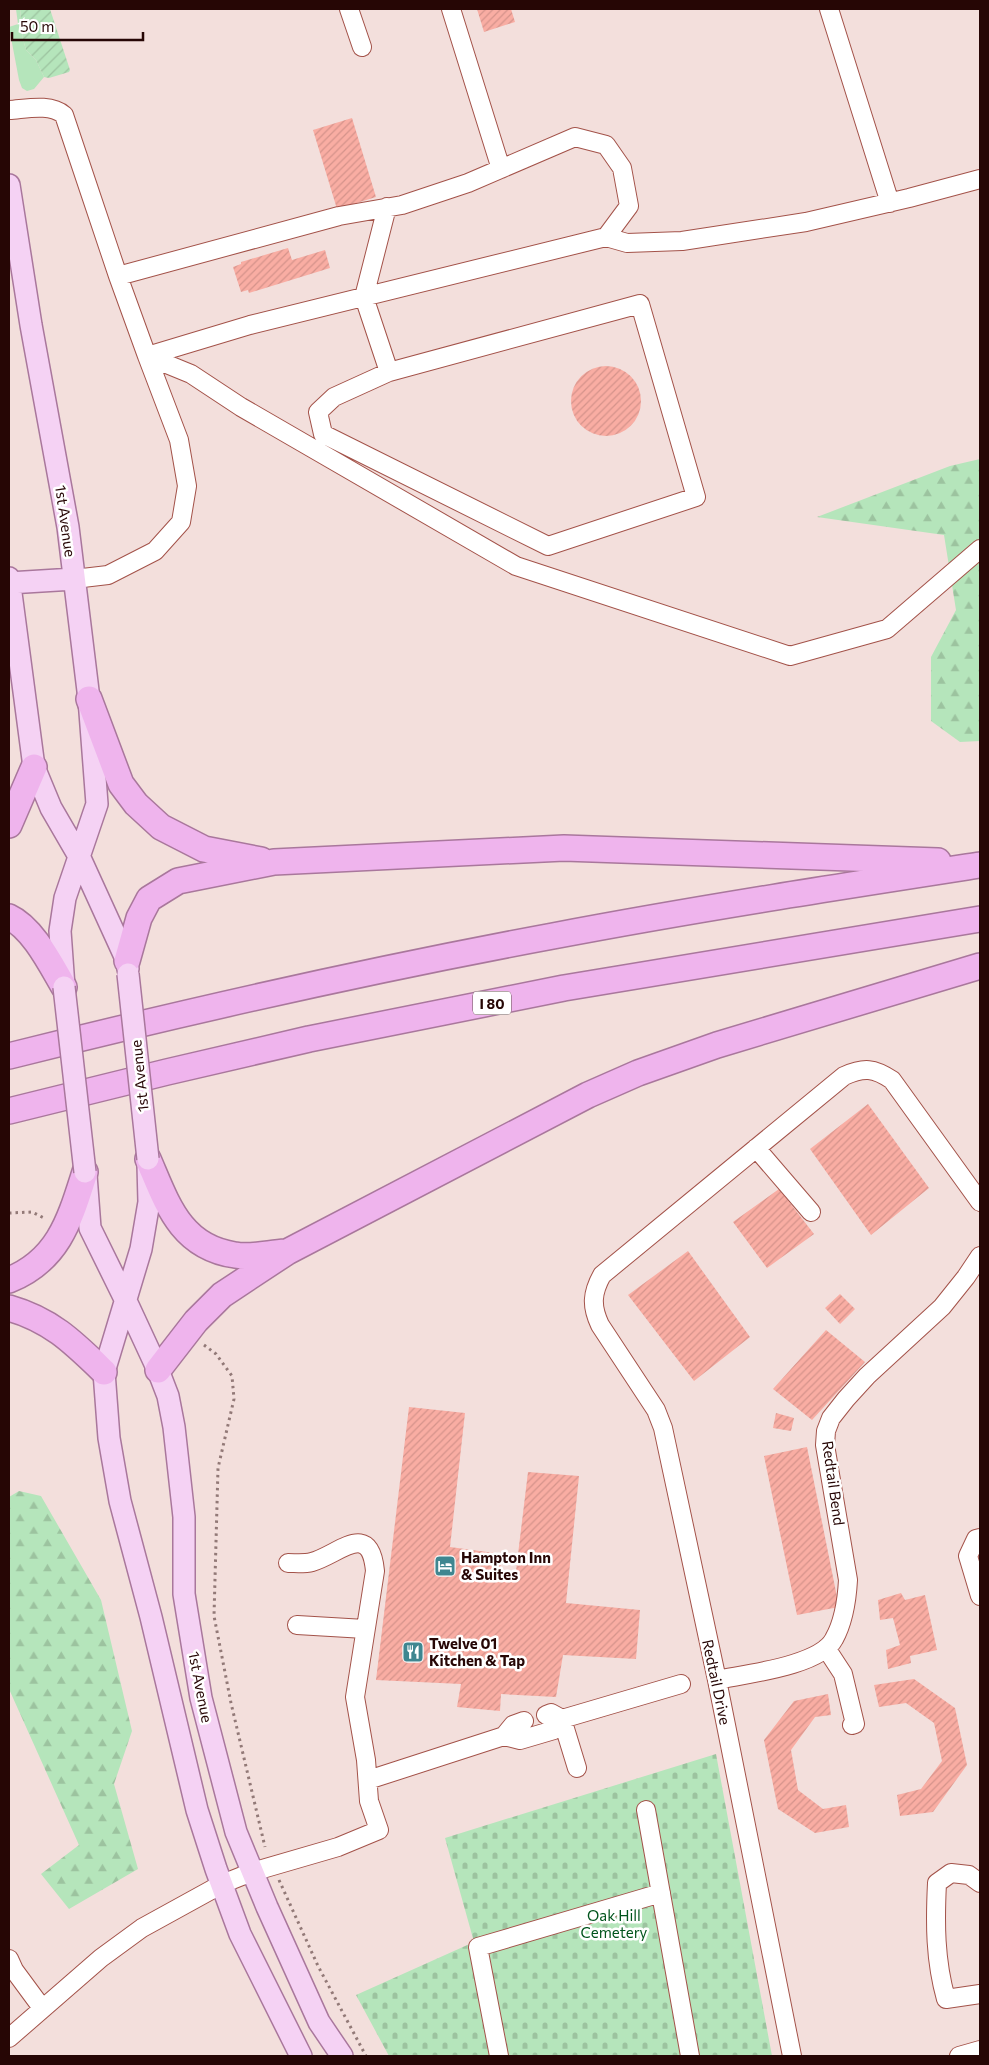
<svg xmlns="http://www.w3.org/2000/svg" width="989" height="2065" font-family="Commissioner,sans-serif">
<style>
.grass{fill:#b5e5bb}
.forest{fill:url(#forest-firs)}
.cemetery{fill:url(#cemetery-stones)}
.garden{fill:url(#garden-furrows)}
.building{fill:url(#building-hatch)}
.lines{fill:none;stroke-linecap:round;stroke-linejoin:round}
.minor-casing{stroke:#a35249;stroke-width:20}
.major-casing{stroke:#a9779c;stroke-width:24}
.highway-casing{stroke:#a9779c;stroke-width:28}
.path{stroke:#927977;stroke-width:3;stroke-dasharray:2.5 4;stroke-linecap:butt}
.minor{stroke:#fff;stroke-width:18}
.major{stroke:#f5d2f4;stroke-width:21}
.highway{stroke:#efb4ed;stroke-width:25}
.major-bridge-casing{stroke:#a9779c;stroke-width:24;stroke-linecap:butt}
.major-bridge{stroke:#f5d2f4;stroke-width:21}
.labels{text-anchor:middle;dominant-baseline:central;stroke-width:5;stroke-linejoin:round;paint-order:stroke}
.shield{fill:#fff;stroke:#675150;stroke-width:1}
.shield-label{font-size:14px;font-weight:bold;fill:#260605}
.street-label{font-size:15px;fill:#260605;stroke:#fff}
.poi-label{font-size:15px;font-weight:bold;fill:#260605;stroke:#fff;text-anchor:start}
.park-label{font-size:15px;fill:#00541c;stroke:#fff}
</style>
<defs>
<pattern id="forest-firs" width="22" height="20" patternUnits="userSpaceOnUse" patternTransform="scale(1.25)"><rect width="22" height="20" fill="#b5e5bb"/><path d="M5 1l3.5 6h-7zM16 11l3.5 6h-7z" fill="#9cc39f"/></pattern>
<pattern id="cemetery-stones" width="16" height="16" patternUnits="userSpaceOnUse" patternTransform="scale(1.25)"><rect width="16" height="16" fill="#b5e5bb"/><path d="M2 7V4a2 2 0 0 1 4 0v3zM10 15v-3a2 2 0 0 1 4 0v3z" fill="#9cc39f"/></pattern>
<pattern id="garden-furrows" width="10" height="10" patternUnits="userSpaceOnUse" patternTransform="scale(1.25)"><rect width="10" height="10" fill="#b5e5bb"/><path d="M-1 1l2-2M0 10L10 0M9 11l2-2" fill="none" stroke="#9cc39f"/></pattern>
<pattern id="building-hatch" width="6" height="6" patternUnits="userSpaceOnUse" patternTransform="scale(1.25)"><rect width="6" height="6" fill="#f9ada3"/><path d="M-1 1l2-2M0 6l6-6M5 7l2-2" fill="none" stroke="#d5938b"/></pattern>
</defs>
<rect width="100%" height="100%" fill="#f3dfdc"/>
<path class="grass" d="M16,9h4l3,30 3,11 10,10 8,17 -10,12 -7,2 -5,-3 -3,-8 -10,-53 9,-3z"/>
<path class="forest" d="M980,459v282l-20,1 -29,-21v-64l25,-47 -12,-75 -127,-18 133,-51z
M19,1491l22,5 60,104 31,131 -18,53 24,85 -69,40 -28,-35 38,-29 -70,-156v-192z"/>
<path class="cemetery" d="M716,1754l56,302h-383l-33,-61 118,-53 -29,-104z"/>
<path class="garden" d="M20,9h30l20,61 -1,2 -20,6 -5,-1 -8,-17 -10,-10 -3,-11z"/>
<path class="building" d="M477,9h34l4,13 -31,10z
M352,118l24,79 -39,12 -24,-79z
M288,248l4,12 33,-10 5,18 -81,25 -1,-3 -7,2 -8,-25 8,-3v-2z
M571 401a35 35 0 1 1 70 0a35 35 0 1 1-70 0Z
M868,1104l61,84 -58,47 -61,-86z
M779,1189l35,45 -47,34 -34,-46z
M688,1251l62,86 -56,44 -66,-86z
M840,1294l15,15 -15,15 -15,-16z
M826,1330l39,32 -53,58 -39,-31z
M409,1407l56,6 -15,134 52,7 -3,24 16,1 13,-107 51,4 -13,127 74,7 -4,49 -73,-4 -7,42 -55,-3 -1,17 -43,-4 4,-23 -85,-4z
M776,1413l18,5 -3,13 -18,-3z
M807,1447l32,160 -42,8 -33,-159z
M901,1593l4,7 20,-5 12,55 -27,6 1,7 -23,6 -2,-19 14,-5 -7,-27 -13,2 -2,-20z
M914,1679l41,29 12,57 -34,47 -33,4 -3,-21 24,-6 21,-28 -8,-38 -28,-20 -27,4 -5,-22z
M828,1694l3,21 -16,2 -24,33 7,40 25,19 23,-4 3,22 -34,6 -37,-24 -14,-69 30,-39z"/>
<g class="lines">
<g class="minor-casing">
<path id="minor" d="M349,9l13,38
M451,9l50,160
M829,9l61,194
M9,110c17,-1 41,-7 55,5l54,161 29,80 103,-31 356,-88 23,-31 -7,-38 -16,-23 -31,-8 -107,46 -66,22 -63,11 -221,60
M387,207l-23,90 25,75 251,-68 56,193 -148,49 -225,-112 -5,-22 16,-15 55,-25
M606,237l21,6 55,-2 124,-19 103,-24 71,-19
M147,356l44,18 50,33 275,159 274,90 97,-27 93,-80
M74,579l34,-4 47,-24 26,-29 6,-36 -8,-46 -32,-84
M756,1148l55,64
M980,1538l-4,1 -8,17 12,40
M297,1625l68,4
M826,1648l17,26 12,50 -3,1
M717,1680c28,-6 103,-14 117,-41 9,-16 13,-41 14,-59l-23,-135 1,-14 5,-13 15,-19 21,-23 75,-69 24,-30 14,-21
M546,1715l5,-2 11,6 15,49
M504,1736l9,-11 11,-4
M368,1780l136,-44 16,4 34,-10 8,-11 119,-35
M646,1810l44,246
M980,1883l-11,-8 -18,-2 -14,10c-2,40 -2,77 9,116l34,-5
M9,1959l5,11 28,38
M9,2038l92,-80 41,-30 80,-44 30,-12 86,-25 41,-17 -10,-29 -3,-41 -11,-63 20,-126c-5,-52 -37,-16 -63,-9 -8,2 -16,1 -24,1
M499,2056l-21,-109 183,-54
M792,2056l-75,-376 -54,-252 -7,-18 -56,-85c-9,-19 -8,-32 2,-50l242,-199c20,-9 30,-8 48,4l88,122
M959,2056l21,-6"/>
</g>
<g class="major-casing">
<path id="major" d="M9,185l22,140 37,202 21,172 8,105 -32,94 -5,33 4,56
M9,578l25,189 17,41 29,50 47,103 1,8
M9,583l65,-4
M148,1165l1,37 -8,47 -37,123 5,66 11,63 31,116 46,193 19,59 24,65 61,122
M86,1175l4,53 36,73 32,69 10,26 6,31 10,90v77l17,104 35,134 31,75 52,115 23,34"/>
</g>
<g class="highway-casing">
<path id="highway" d="M89,699l32,85 15,20 25,23 43,22 57,11
M9,825l25,-58
M9,917c24,11 42,48 55,70
M127,961l12,-43 10,-19 29,-18 96,-19 290,-14 374,13
M9,1056c180,-45 361,-86 544,-120 142,-27 285,-49 427,-71
M9,1111l158,-39 142,-33 255,-51 416,-69
M148,1159c19,44 32,88 87,96 15,3 34,-2 50,-3
M9,1280c50,-20 61,-61 76,-108
M9,1308c42,12 64,34 95,64
M158,1370l38,-49 26,-26 65,-43 301,-157 50,-22 79,-28 263,-79"/>
</g>
<path class="path" d="M9,1213l23,-1 14,7
M204,1345l12,9 16,22 2,23 -16,69 -4,148 17,87 34,144
M279,1880l39,86 48,90"/>
<use href="#minor" class="minor"/>
<use href="#major" class="major"/>
<use href="#highway" class="highway"/>
<g class="major-bridge-casing">
<path id="major-bridge" d="M128,974l20,185
M64,987l21,185"/>
</g>
<use href="#major-bridge" class="major-bridge"/>
</g>
<defs>
<g id="hotel-square" transform="scale(1.125)"><rect x="-9" y="-9" width="18" height="18" rx="4" fill="#3f8690" stroke="#fff"/><path d="M-6-4.5h1.5V1H6V5H4.5V3h-9V5H-6ZM-4 0a1.8 1.8 0 1 1 3.6 0ZM.5 0V-2.5h3Q6-2.5 6 0Z" fill="#fff"/></g>
<g id="restaurant-square" transform="scale(1.125)"><rect x="-9" y="-9" width="18" height="18" rx="4" fill="#3f8690" stroke="#fff"/><path d="M-5-6h1v4h1v-4h1v4h1v-4h1v5L-1.5 .5V6h-2V.5L-5-1ZM5-6V6H3V1.5H1.5Q1.5-4 5-6Z" fill="#fff"/></g>
</defs>
<g fill-rule="evenodd">
<use href="#hotel-square" x="445" y="1566"/>
<use href="#restaurant-square" x="413" y="1652"/>
</g>
<g class="labels">
<rect class="shield" x="473" y="991.5" width="38" height="23" rx="4"/>
<g class="shield-label">
<text x="492" y="1003">I 80</text>
</g>
<g class="street-label">
<text transform="translate(66 521) rotate(82)">1st Avenue</text>
<text transform="translate(139 1076) rotate(-96)">1st Avenue</text>
<text transform="translate(834 1483) rotate(82)">Redtail Bend</text>
<text transform="translate(717 1682) rotate(78)">Redtail Drive</text>
<text transform="translate(201 1687) rotate(79)">1st Avenue</text>
</g>
<g class="poi-label">
<text x="461" y="1557">Hampton Inn<tspan x="461" dy="17">&amp; Suites</tspan></text>
<text x="429" y="1643">Twelve 01<tspan x="429" dy="17">Kitchen &amp; Tap</tspan></text>
</g>
<g class="park-label">
<text x="614" y="1915">Oak Hill<tspan x="614" dy="17">Cemetery</tspan></text>
</g>
</g>
<rect width="989" height="2065" fill="none" stroke="#260605" stroke-width="20"/>
<path d="M12 32v8h131v-8" fill="none" stroke="#260605" stroke-width="2.5"/>
<text x="20" y="32" font-size="15" fill="#260605" stroke="#ffffff" stroke-width="4" paint-order="stroke">50 m</text>
</svg>
